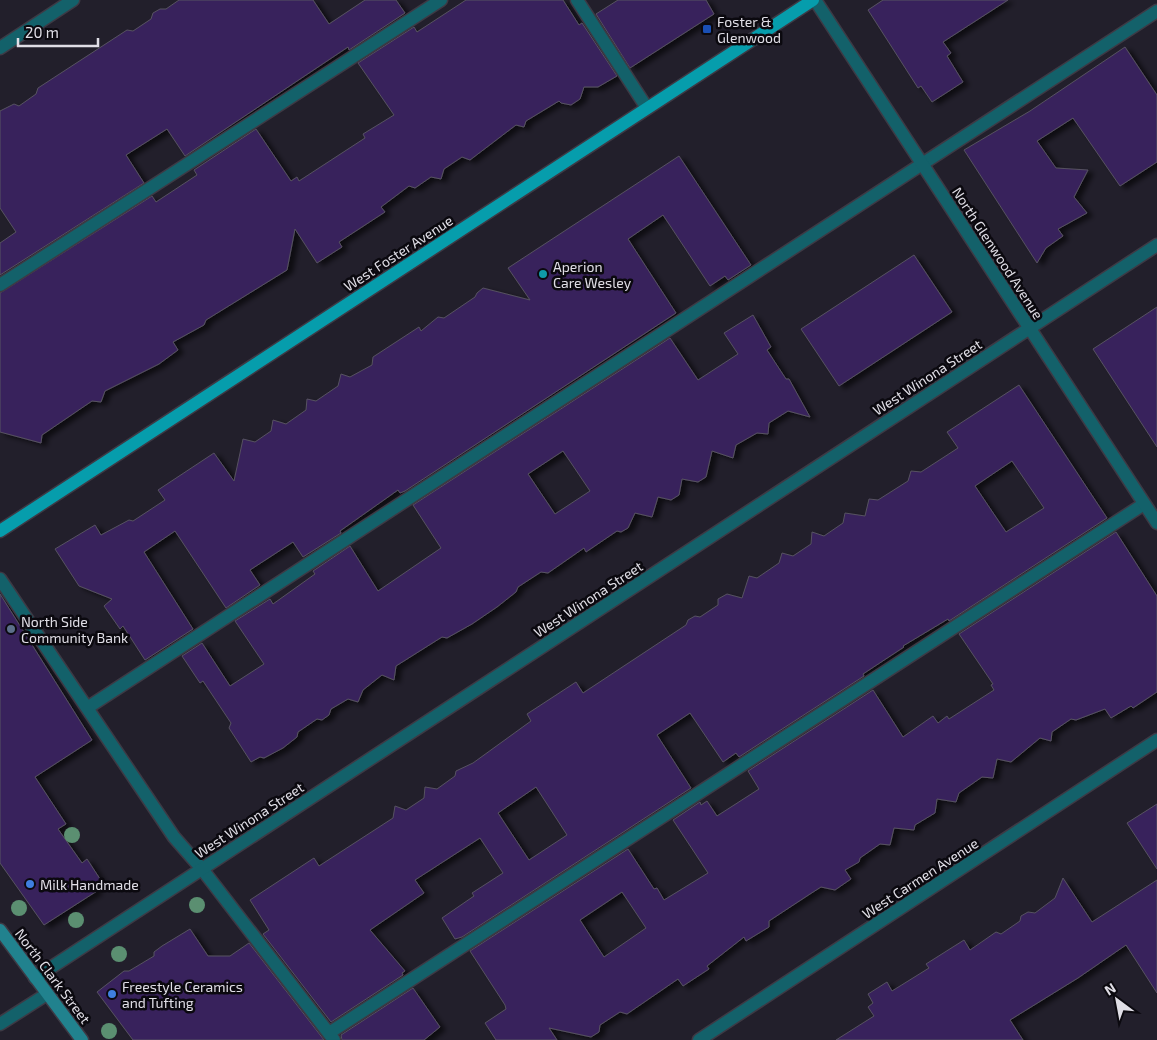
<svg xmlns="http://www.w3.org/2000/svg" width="1157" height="1040" font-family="'Exo 2',sans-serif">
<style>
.building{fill:#39225c;stroke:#565261;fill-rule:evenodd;filter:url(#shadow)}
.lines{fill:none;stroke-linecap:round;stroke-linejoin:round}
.service-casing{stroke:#3d3a45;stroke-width:15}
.minor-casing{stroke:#3d3a45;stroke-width:15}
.secondary-casing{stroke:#3d3a45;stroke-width:15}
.primary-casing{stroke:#3d3a45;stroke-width:15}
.service{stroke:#13616a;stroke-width:12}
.minor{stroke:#13616a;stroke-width:12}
.secondary{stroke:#21828e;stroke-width:12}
.primary{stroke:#069dac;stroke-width:12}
.tree{fill:#5b8f71}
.transit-dot{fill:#1a4fb4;stroke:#0b090f;stroke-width:2}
.culture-dot{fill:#0f9aa8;stroke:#0b090f;stroke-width:2}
.service-dot{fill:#5c6f8a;stroke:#0b090f;stroke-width:2}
.shop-dot{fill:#3f7fe0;stroke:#0b090f;stroke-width:2}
.labels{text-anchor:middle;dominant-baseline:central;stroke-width:5;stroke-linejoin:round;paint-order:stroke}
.poi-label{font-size:14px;fill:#e0dee6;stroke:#0b090f;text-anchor:start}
.street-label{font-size:14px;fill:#e0dee6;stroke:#0b090f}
</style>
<defs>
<filter id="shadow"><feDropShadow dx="5.5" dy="3" stdDeviation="2.5" flood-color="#0009"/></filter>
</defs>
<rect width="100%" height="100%" fill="#221f2b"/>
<path class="building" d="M179,0h134l16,24 36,-24h31l9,13 -56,37 -1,-3 -163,109 -18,-27 -41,26 18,28 -144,92v-32l16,-11 -16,-24v-97l14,-7 5,2 17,-12 2,-6 89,-58 6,1 18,-12 2,-6 7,-4h6z
M466,0h97l16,25 3,-2 35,53 -19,11h-14l-4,12 -9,6 -10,-2 -2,-2 -33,20 -2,6 -8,-2 -46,35 -8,-3 -18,12 -3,10 -10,-2 -16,11 -6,-2 -28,21 4,5 -46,30 3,5 -25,16 -22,-34 -8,41 -81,50 -2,5 -31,17 5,8 -19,14 -54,27 -4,11 -9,-1 -50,34 -1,8 -41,-11v-139l152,-97 4,6 41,-27 -3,-5 62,-41 35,52 6,-4 2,4 66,-43 -2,-4 31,-19 -36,-52 56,-36 3,5z
M618,0h88l8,14 -84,54 -34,-54z
M883,0h125l-65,42 8,11 -4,3 16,26 -31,20 -11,-16 -3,2 -50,-78z
M1125,47l32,48v67l-37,24 -47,-68 -36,23 19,27 32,2 -14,27 13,16 -29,16 5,7 -17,12 -9,15 -73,-113 66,-39z
M679,156l72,109 -23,15 -3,-4 -15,10 -47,-71 -35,24 48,74 -271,178 -5,2 -2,-3 -58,41 1,2 -38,24 -10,-15 -43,28 10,15 -34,23 -51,-77 -31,21 49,77 -48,31 -22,-34 -3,3 -16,-23 8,-7 -33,-13 -24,-37 40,-24 6,10 28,-15 4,1 32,-21 -7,-10 56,-37 20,28 9,-42 12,3 16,-11 2,-11 13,4 20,-14 1,-11 9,2 22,-15 3,-12 9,3 22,-12 1,-8 46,-30 2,4 17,-14 6,1 31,-21 2,-4 6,-5 47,12 -22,-32z
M914,255l38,57 -113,74 -38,-57z
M1157,307v140l-64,-98z
M753,315l18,32 -4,3 19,29h3l21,38 -22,-6 -19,12 -1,11 -11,-1 -21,12 -3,13 -21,-7 -6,26 -8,5 -16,-3 -3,16 -8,5 -13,-3 -6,20 -17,-4 -7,15 -7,4 -4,-1 -31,21 -2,-4 -36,25 -7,-1 -23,15 -2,5 -19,15 -25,17 -25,14 -5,-1 -46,29 -2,14 -12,-5 -19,15 -5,12 -10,-3 -17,10 -2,6 -7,5 -5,-1 -19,13 -1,5 -14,11 -19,10 -4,-1 -9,5 -22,-34 2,-5 -28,-42 -3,2 -18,-27 20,-13 28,43 34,-22 -29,-43 35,-22 3,5 42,-30 -2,-3 37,-25 28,45 63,-43 -28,-43 257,-167 28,42 40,-26 -14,-21zM563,451l27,40 -35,23 -27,-40z
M1019,385l88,133 -158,103 -1,-2 -45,27 1,1 -41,27 1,2 -125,81 -3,-4 -13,9 -33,-49 -33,22 34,53 -229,149 -7,2 -13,-21 32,-22 -2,-3 31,-20 -23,-35 -65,42 9,13 -54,37 35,41 -3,2 1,2 -72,47 -68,-88 6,-4 -19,-30 64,-42 5,8 74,-48 2,-12 11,4 18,-12 1,-11 12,2 18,-13 1,-5 17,-8 58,-42 -4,-7 49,-32 7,11 103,-68 2,-5 7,-4 5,1 18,-12v-6l9,-5 15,4 7,-22 8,2 22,-15 3,-10 11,3 18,-12 1,-12 12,4 19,-13 2,-10 20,3 4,-17 9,1 30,-19 3,-10 10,1 37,-24 -11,-16zM1012,461l32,47 -38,24 -31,-46zM536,787l31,48 -38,25 -31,-47z
M1116,532l41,64v96l-24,16 -2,-2 -20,12 -6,-9 -29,11 -5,-1 -19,13 -1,9 -11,-3 -29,24 -14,-3 -4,19 -11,-1 -23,16 -3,9 -19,-3 -2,14 -20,12 -1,5 -20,-2 -4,17 -10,-1 -20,14 -1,4 -14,8 6,9 -16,11 -14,-3 -11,7 -41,27v6l-23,14 -2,-4 -37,29 2,3 -26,17 -5,-7 -51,35 -7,-2 -20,13 -1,7 -8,5 -42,-9 8,12h-61l-11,-17 21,-14 -1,-4 -35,-54 158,-102 26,40 3,-1 7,12 44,-27 -35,-53 27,-18 1,3 6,-4 10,15 42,-27 -11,-18 125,-81 30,47 30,-21 5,7 9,-7 2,3 45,-29 -3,-5 2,-1 -34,-50zM622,892l24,36 -42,29 -24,-37z
M0,594l92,146 -57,37 31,47 -8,5 24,34 5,-4 15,23 -8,5 3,4 -53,34 -44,-62z
M1157,804v65l-30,-46z
M1063,878l29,44 65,-42v113l-31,-48 -48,33 -68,42 13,20h-187l38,-24 -6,-9 5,-4 -5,-9 19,-12 5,9 37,-23 -3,-4 38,-24 6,10 26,-18 5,2 19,-13 1,-5 7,-4 7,1 20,-15z
M190,929l18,27h22l19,-13 75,97h-191l-36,-48 27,-21h5l25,-15v-4l8,-6z
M413,988l27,39 -16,13h-82l-1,-5z"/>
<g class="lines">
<g class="service-casing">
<path id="service" d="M577,0l70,108
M0,285l441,-285
M0,579l174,258 28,32 132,171
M87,708l1070,-697
M329,1033l815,-529"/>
</g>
<g class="minor-casing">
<path id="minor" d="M815,0l342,523
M0,48l73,-48
M35,978l1122,-733
M0,1024l47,-30
M699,1040l458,-300"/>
</g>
<g class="secondary-casing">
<path id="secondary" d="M0,930l82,110"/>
</g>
<g class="primary-casing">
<path id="primary" d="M0,531l813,-531"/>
</g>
<use href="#service" class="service"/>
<use href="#minor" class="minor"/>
<use href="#secondary" class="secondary"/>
<use href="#primary" class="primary"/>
</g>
<g class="tree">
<circle cx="72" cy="835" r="8"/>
<circle cx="197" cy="905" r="8"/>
<circle cx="19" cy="908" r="8"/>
<circle cx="76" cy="920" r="8"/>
<circle cx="119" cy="954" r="8"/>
<circle cx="109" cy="1031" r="8"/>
</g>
<rect class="transit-dot" x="702" y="24" width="10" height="10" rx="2.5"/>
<circle class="culture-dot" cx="543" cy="274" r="5"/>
<circle class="service-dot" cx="11" cy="629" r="5"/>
<g class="shop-dot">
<circle cx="30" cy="884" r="5"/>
<circle cx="112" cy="994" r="5"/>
</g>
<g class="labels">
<g class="poi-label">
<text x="717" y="21">Foster &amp;<tspan x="717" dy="16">Glenwood</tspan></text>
<text x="553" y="266">Aperion<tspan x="553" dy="16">Care Wesley</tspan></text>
<text x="21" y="621">North Side<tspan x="21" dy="16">Community Bank</tspan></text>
<text x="40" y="884">Milk Handmade</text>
<text x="122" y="986">Freestyle Ceramics<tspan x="122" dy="16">and Tufting</tspan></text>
</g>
<g class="street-label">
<text transform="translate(398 253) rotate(-33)">West Foster Avenue</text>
<text transform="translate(998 253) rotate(57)">North Glenwood Avenue</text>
<text transform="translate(927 377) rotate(-33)">West Winona Street</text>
<text transform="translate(588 599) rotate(-33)">West Winona Street</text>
<text transform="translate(249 820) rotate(-33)">West Winona Street</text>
<text transform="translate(920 878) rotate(-33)">West Carmen Avenue</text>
<text transform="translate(53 976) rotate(53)">North Clark Street</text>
</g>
</g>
<g transform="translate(1117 1000) rotate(328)" stroke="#0b090f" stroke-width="4" paint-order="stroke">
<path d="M0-4L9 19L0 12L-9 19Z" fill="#e0dee6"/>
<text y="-8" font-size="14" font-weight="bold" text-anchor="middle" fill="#e0dee6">N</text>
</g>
<path d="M18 38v8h80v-8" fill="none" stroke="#e0dee6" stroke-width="2.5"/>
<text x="25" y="38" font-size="15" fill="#e0dee6" stroke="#0b090f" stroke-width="4" paint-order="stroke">20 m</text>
</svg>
